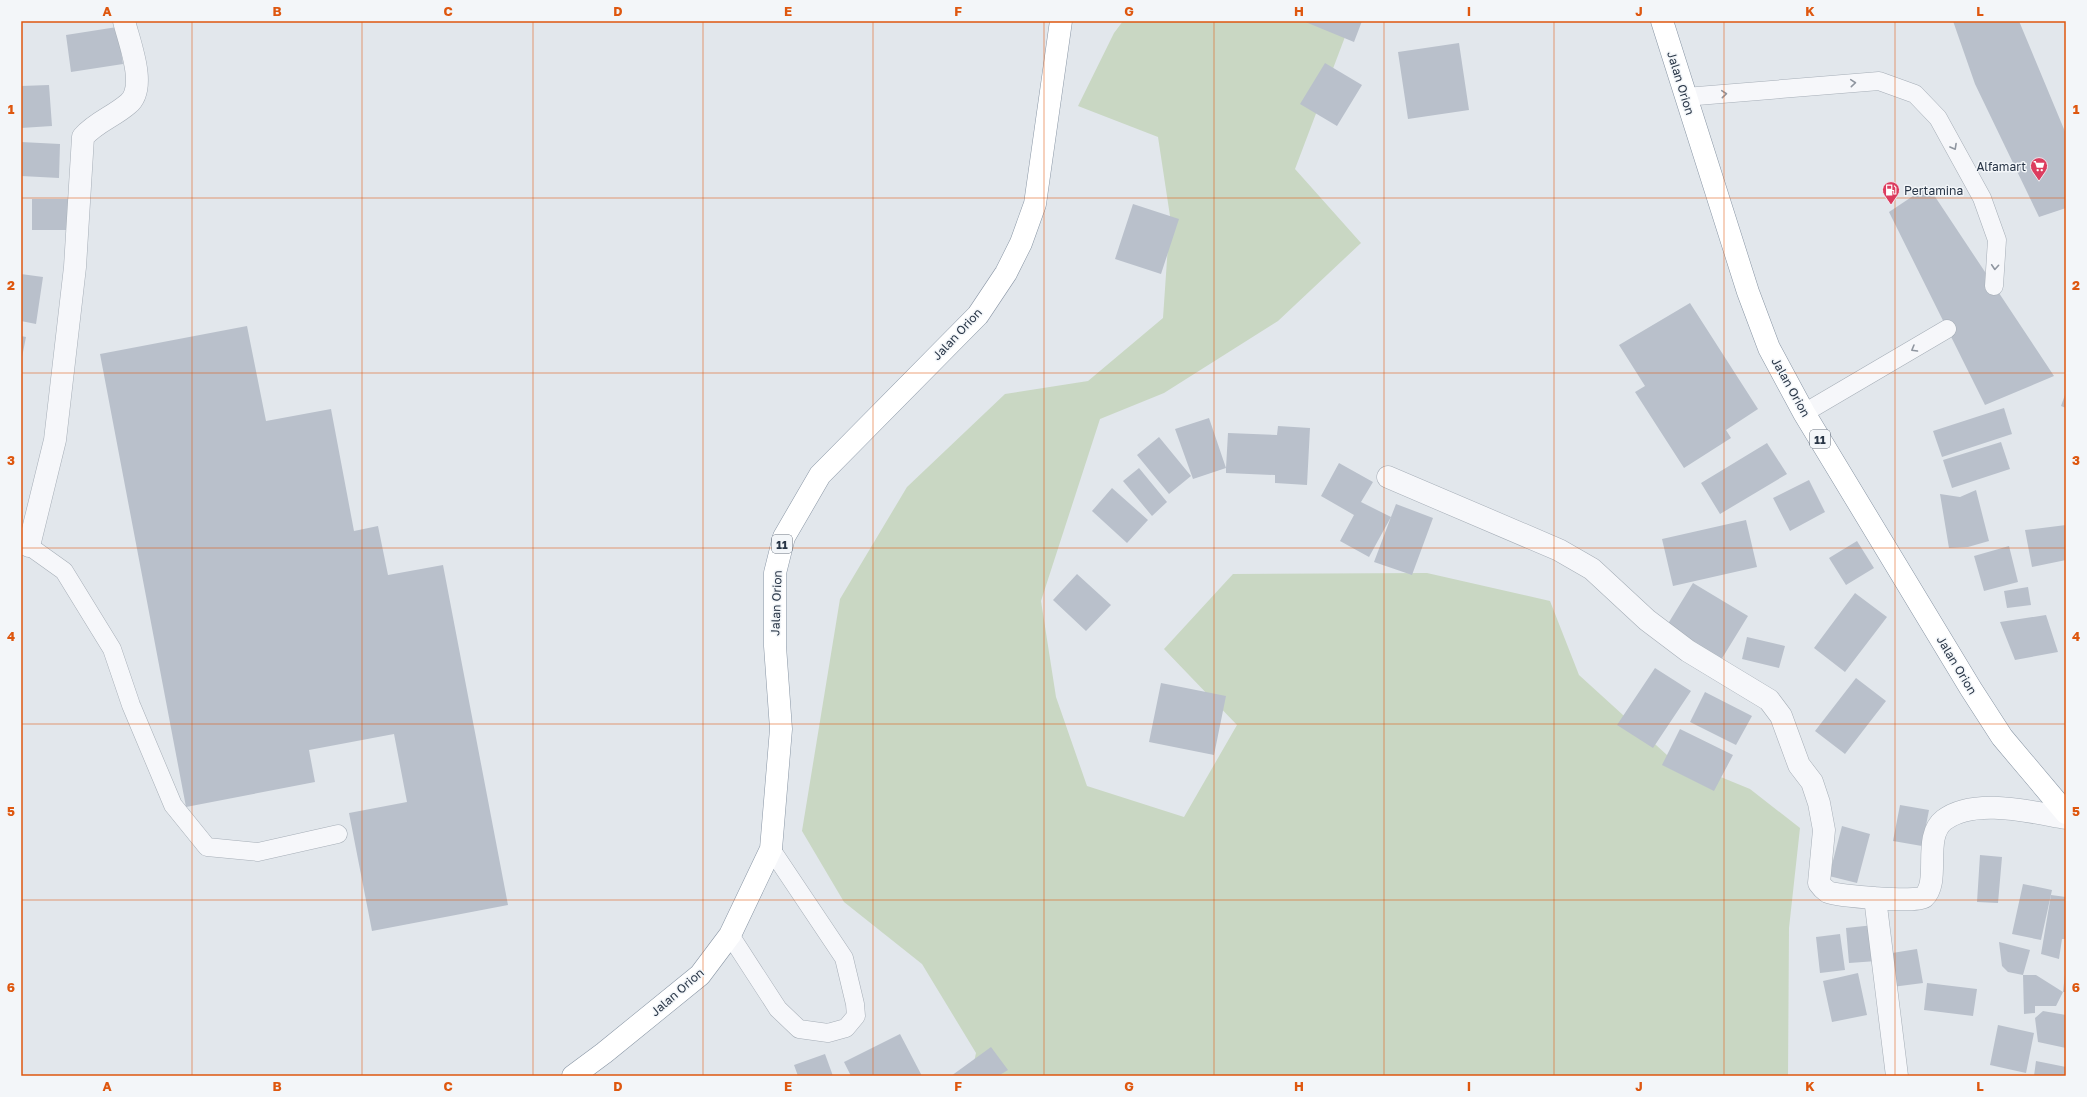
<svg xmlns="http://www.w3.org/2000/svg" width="2087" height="1097" font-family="'Golos Text',sans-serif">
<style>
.green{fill:#c9d7c3}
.building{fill:#b9c0cb}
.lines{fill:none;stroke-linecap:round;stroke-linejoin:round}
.lane-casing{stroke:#a6aeb7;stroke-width:19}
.street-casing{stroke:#a6aeb7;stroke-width:23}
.highway-casing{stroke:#8895a4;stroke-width:23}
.lane{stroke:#f6f7fa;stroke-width:18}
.street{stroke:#f6f7fa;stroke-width:22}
.highway{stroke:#fff;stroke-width:22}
.oneway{stroke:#8f96a0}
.grid{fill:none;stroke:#de570f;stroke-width:1;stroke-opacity:0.55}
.labels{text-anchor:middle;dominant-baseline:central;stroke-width:3;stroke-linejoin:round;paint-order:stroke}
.shield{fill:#f3f6f9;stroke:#656f7c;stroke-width:1}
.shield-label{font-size:11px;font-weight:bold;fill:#283546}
.street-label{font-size:12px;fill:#283546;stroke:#f3f6f9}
.poi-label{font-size:12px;fill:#283546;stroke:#f3f6f9;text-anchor:end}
.neatline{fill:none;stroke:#de570f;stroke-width:1.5}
.grid-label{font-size:13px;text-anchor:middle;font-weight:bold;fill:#de570f}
</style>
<rect width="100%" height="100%" fill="#e2e7ec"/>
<path class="green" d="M1123,21h228l-56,148 66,74 -83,78 -114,72 -64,26 -59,182 15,96 31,89 97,31 53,-92 -73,-76 69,-75 194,-1 123,28 29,74 88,80 83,34 50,39 -11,100 -1,148h-817l5,-23 -54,-89 -78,-62 -42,-71 38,-232 67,-112 98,-93 83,-13 75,-63 7,-102 -12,-79 -80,-31 36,-73z"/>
<path class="building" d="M1303,21h59l-8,21z
M1953,21h66l47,113v74l-27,9 -64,-133z
M117,27l6,37 -52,8 -5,-37z
M1459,43l10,67 -61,9 -10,-67z
M1325,63l37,22 -25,41 -37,-22z
M49,85l3,41 -31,2v-42z
M21,142l39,2 -1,34 -38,-2z
M1928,186l126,190 -69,29 -96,-193z
M32,199h40v31h-40z
M1133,204l46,15 -18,55 -46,-15z
M21,274l22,3 -7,47 -15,-3z
M1690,303l68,106 -32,21 5,8 -47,30 -49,-76 10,-6 -26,-41z
M247,326l19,95 65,-12 23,122 24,-5 10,49 55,-10 65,340 -136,26 -23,-118 58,-11 -13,-68 -85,16 6,32 -129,25 -86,-453z
M21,336l5,1 -4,20 -1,-1z
M2066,392v16l-5,-2z
M2004,408l8,26 -70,23 -9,-26z
M1209,418l17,50 2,-35 49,2 1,-9 32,2 -3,57 -32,-2v-8l-49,-2v-5l-33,11 -18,-50z
M1159,437l32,39 -22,18 -32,-39z
M2001,442l9,27 -58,19 -9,-28z
M1767,443l20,31 -67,40 -19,-31z
M1339,463l34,19 -12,20 30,15 5,-13 37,14 -21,57 -38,-13 17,-45 -22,40 -29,-16 14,-26 -33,-19z
M1139,468l28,34 -15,14 -29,-35z
M1809,480l16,32 -35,19 -17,-33z
M1112,488l36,32 -21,23 -35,-32z
M1976,490l13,51 -21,6 -19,1 -9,-54 20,3z
M1746,520l11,47 -84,19 -11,-47z
M2066,525v35l-34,7 -7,-37z
M1857,541l17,27 -28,17 -17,-27z
M2009,546l9,36 -34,9 -10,-35z
M1077,574l34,31 -25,26 -33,-31z
M1693,583l55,33 -27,44 -55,-33z
M2028,587l3,18 -24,3 -3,-17z
M1855,593l32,24 -42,55 -31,-24z
M2046,615l12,37 -43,8 -15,-38z
M1747,637l38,9 -6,22 -37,-9z
M1655,668l36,23 -38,57 -36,-23z
M1856,678l30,23 -41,53 -30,-23z
M1161,683l65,13 -12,59 -65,-13z
M1705,692l47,24 -16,29 -46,-23z
M1680,729l53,26 -19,36 -52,-26z
M1900,805l29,5 -7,36 -29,-5z
M1842,826l28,8 -13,49 -28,-7z
M1980,855l22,2 -4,46 -21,-1z
M2023,884l29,6 -11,50 -29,-6z
M2051,895l15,2v42h-4l-3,20 -18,-5z
M1874,925l3,36 -28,2 -3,-35z
M1840,934l5,36 -25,3 -4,-36z
M1999,942l31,8 -7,25 -15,-3 -6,-6z
M1917,949l6,34 -31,4 -6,-33z
M1858,973l9,42 -35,7 -9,-41z
M2065,974l1,18h-3l-7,14h-21v7l-11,1 -1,-39h13l27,17z
M1927,983l50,6 -4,27 -49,-6z
M2043,1011l23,4v33l-28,-6 -3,-24z
M1998,1025l36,8 -8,40 -36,-8z
M900,1034l22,42h-71l-7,-14z
M991,1047l17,23 -10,6h-47z
M825,1054l8,22h-35l-4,-11z
M2036,1061l30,6 -1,9h-31z"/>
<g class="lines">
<g class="lane-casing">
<path id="lane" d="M1685,97l194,-16 36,13 23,24 44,80 15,42 -3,46
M1804,413l143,-84
M29,546l35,25 48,78 19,56 42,100 34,42 51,5 80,-18
M730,935l48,74 21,20 29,4 18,-5 10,-12 -1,-12 -11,-46 -73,-109"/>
</g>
<g class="street-casing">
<path id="street" d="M1388,477l171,73 33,19 55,51 41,31 81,49 12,16 18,49 13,17 7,21 5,27 -5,53c2,3 6,7 9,9 9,4 90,11 96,5 17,-16 -2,-60 20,-77 30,-23 87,-8 122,-2
M21,542l8,4 26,-106 20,-173 8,-130c13,-15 30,-20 45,-33 20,-16 1,-62 -4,-83
M1875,898l22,178"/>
</g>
<g class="highway-casing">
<path id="highway" d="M1662,21l86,271 21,56 35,65 167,276 31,48 64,76
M573,1076l31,-23 96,-78 30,-40 41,-86 10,-120 -6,-83v-73l9,-36 36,-62 158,-160 28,-42 15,-30 14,-39 26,-183"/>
</g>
<use href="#lane" class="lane"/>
<use href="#street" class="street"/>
<use href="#highway" class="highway"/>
</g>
<defs><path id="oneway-chevron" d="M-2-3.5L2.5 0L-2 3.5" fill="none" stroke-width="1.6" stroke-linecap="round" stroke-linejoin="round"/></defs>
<g class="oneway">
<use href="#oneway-chevron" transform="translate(1853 83) rotate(-5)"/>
<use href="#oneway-chevron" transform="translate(1724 94) rotate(-5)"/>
<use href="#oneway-chevron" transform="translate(1954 147) rotate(61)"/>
<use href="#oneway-chevron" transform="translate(1995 267) rotate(94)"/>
<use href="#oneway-chevron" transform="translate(1914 349) rotate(150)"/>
</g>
<path class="grid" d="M192,21v1055M362,21v1055M533,21v1055M703,21v1055M873,21v1055M1044,21v1055M1214,21v1055M1384,21v1055M1554,21v1055M1724,21v1055M1895,21v1055M21,198h2045M21,373h2045M21,548h2045M21,724h2045M21,900h2045"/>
<defs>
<g id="supermarket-pin" transform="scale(0.9)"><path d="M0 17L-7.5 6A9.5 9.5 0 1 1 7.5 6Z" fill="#dc3c5e" stroke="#f3f6f9"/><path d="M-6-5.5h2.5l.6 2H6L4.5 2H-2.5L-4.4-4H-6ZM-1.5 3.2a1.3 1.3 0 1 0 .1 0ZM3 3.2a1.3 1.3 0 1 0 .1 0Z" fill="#fff"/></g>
<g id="fuel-pin" transform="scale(0.9)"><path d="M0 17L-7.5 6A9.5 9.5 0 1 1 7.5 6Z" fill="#dc3c5e" stroke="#f3f6f9"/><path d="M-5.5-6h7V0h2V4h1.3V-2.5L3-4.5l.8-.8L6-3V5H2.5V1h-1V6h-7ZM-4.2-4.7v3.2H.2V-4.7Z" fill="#fff"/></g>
</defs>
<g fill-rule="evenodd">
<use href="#supermarket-pin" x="2039" y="166"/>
<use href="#fuel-pin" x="1891" y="190"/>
</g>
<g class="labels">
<g class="shield">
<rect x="1810" y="430" width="20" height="18" rx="3"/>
<rect x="772" y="535" width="20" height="18" rx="3"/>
</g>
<g class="shield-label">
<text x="1820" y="439">11</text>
<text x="782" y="544">11</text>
</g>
<g class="street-label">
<text transform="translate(1681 83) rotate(73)">Jalan Orion</text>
<text transform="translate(957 334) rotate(-47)">Jalan Orion</text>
<text transform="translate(1791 387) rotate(61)">Jalan Orion</text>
<text transform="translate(776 603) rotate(-88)">Jalan Orion</text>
<text transform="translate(1957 665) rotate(59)">Jalan Orion</text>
<text transform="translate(677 992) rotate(-41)">Jalan Orion</text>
</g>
<g class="poi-label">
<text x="2026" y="166">Alfamart</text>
<text x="1904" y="190" text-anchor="start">Pertamina</text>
</g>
</g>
<rect width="2087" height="1097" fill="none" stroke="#f3f6f9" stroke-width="44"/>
<rect x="22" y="22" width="2043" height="1053" class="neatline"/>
<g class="grid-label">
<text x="107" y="16">A</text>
<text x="277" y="16">B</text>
<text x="448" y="16">C</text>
<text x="618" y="16">D</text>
<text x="788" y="16">E</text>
<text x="958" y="16">F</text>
<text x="1129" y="16">G</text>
<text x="1299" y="16">H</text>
<text x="1469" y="16">I</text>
<text x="1639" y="16">J</text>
<text x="1810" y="16">K</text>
<text x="1980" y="16">L</text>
<text x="11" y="114">1</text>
<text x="2076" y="114">1</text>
<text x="11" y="290">2</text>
<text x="2076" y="290">2</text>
<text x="11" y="465">3</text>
<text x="2076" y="465">3</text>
<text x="11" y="641">4</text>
<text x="2076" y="641">4</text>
<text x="11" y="816">5</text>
<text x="2076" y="816">5</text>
<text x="11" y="992">6</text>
<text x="2076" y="992">6</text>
<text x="107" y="1091">A</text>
<text x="277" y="1091">B</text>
<text x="448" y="1091">C</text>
<text x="618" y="1091">D</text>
<text x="788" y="1091">E</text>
<text x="958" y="1091">F</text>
<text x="1129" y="1091">G</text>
<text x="1299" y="1091">H</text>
<text x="1469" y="1091">I</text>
<text x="1639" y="1091">J</text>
<text x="1810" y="1091">K</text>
<text x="1980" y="1091">L</text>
</g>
</svg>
